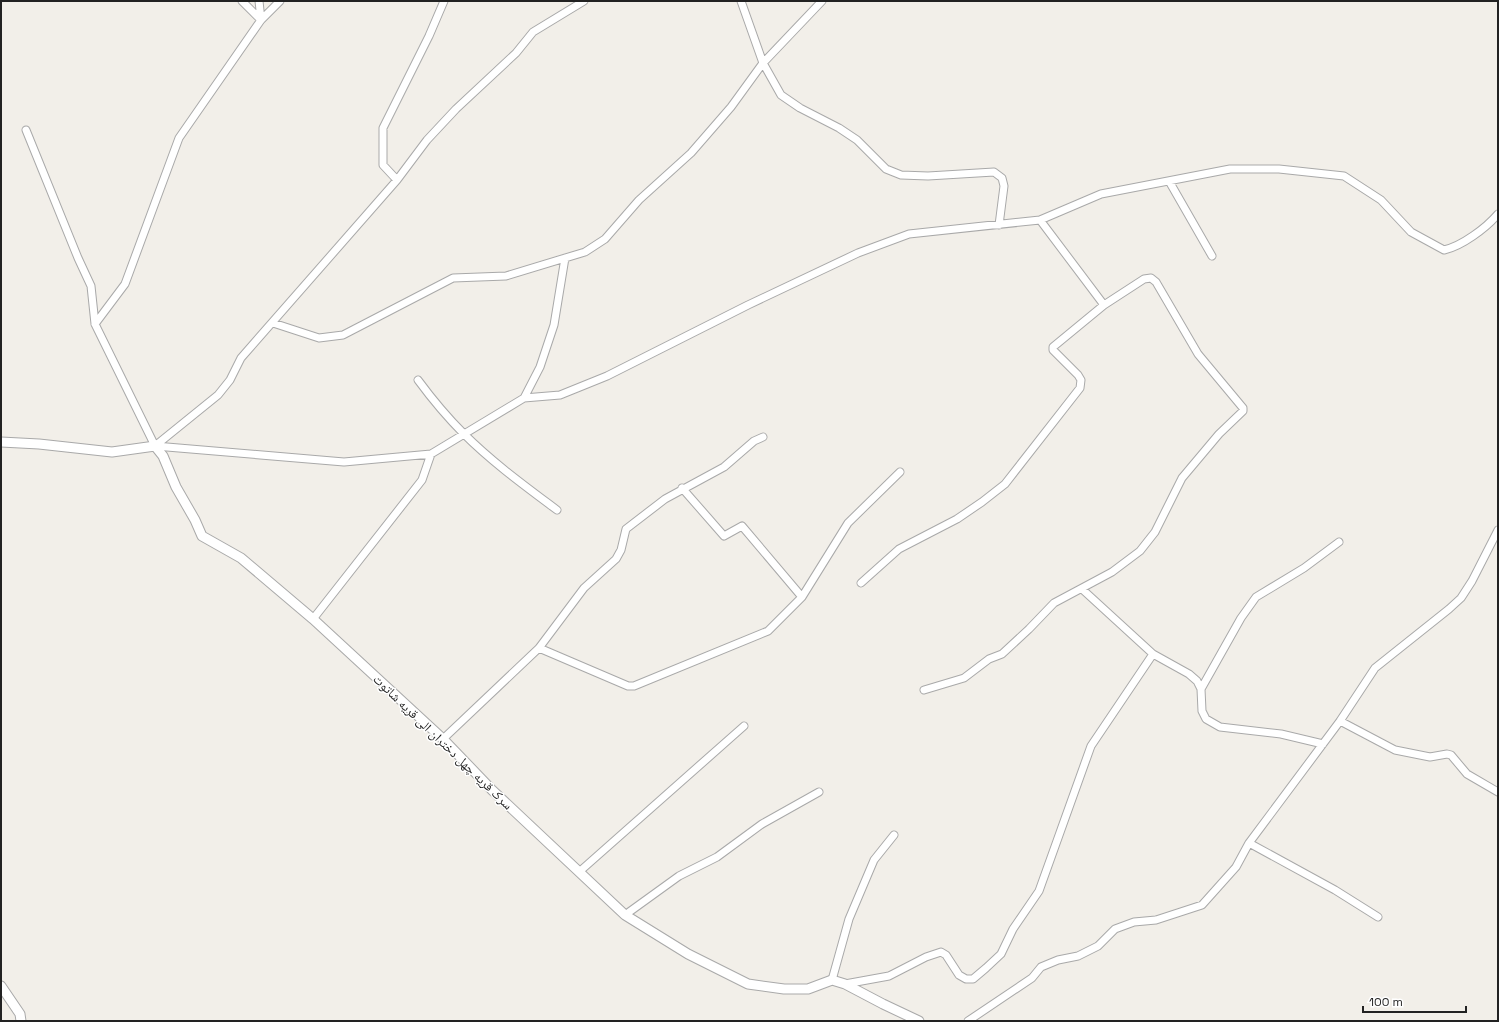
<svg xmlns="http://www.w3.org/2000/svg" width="1499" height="1022" font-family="'Space Grotesk','Noto Naskh Arabic',sans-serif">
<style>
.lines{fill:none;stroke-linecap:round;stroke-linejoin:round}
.minor-casing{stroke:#a9a9a9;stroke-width:9}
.tertiary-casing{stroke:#a9a9a9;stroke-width:11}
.minor{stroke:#fff;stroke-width:7}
.tertiary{stroke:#fff;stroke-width:9}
.labels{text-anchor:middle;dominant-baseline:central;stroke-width:3;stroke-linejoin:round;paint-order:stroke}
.street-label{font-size:13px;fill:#222;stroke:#fff}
</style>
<rect width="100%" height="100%" fill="#f2efe9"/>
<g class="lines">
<g class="minor-casing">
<path id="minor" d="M242,1l19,19
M259,1l2,19
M741,1l22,62 18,32 19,13 39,20 18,12 29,29 15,6 27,1 66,-4 8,6 2,8 -5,39
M26,130l52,128 13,28 4,38 60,122
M397,180l-14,-15v-37l46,-92 15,-35
M1169,181l43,75
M1040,220l64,85
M273,323l46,15 24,-3 110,-57 53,-2 79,-24 20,-13 34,-39 52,-47 40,-46 32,-44 59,-62
M95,324l30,-40 54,-146 82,-118 19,-19
M418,380c14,19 29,37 46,54 28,28 61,52 93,76
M524,398l16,-31 14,-42 11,-67
M155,446l189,16 87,-8 93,-56 36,-3 47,-19 141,-71 110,-52 51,-19 131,-14 61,-26 129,-25h49l65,7 37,24 30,32 33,18c18,-4 42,-22 54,-36
M155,446l63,-51 12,-15 11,-22 156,-178 30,-40 29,-31 60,-56 17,-21 51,-31
M682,488l42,48 18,-10 60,71
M861,583l38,-34 58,-30 25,-17 23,-18 75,-96 1,-8 -3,-5 -25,-25v-3l51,-42 40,-26 7,-1 5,4 42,72 45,54v3l-24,23 -37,44 -27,54 -15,19 -28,21 -58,31 -25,26 -27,25 -13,5 -25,19 -40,12
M1082,589l71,65 36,20 8,7 4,8 1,22 4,8 14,8 61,7 42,10
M313,619l109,-139 9,-26
M539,648l89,38h6l134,-55 34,-34 46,-74 52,-51
M1201,689l40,-71 15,-21 48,-29 35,-26
M1340,721l55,29 35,7 17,-3 4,1 16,19 31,18
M443,739l96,-91 45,-60 32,-29 5,-9 5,-21 39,-30 59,-32 30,-26 9,-4
M1249,843l86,47 43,27
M579,872l165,-146
M625,915l54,-39 38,-19 45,-33 57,-32
M832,980l17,-61 25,-59 20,-25
M845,984l44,-8 37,-19 15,-5 5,3 13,20 7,4h7l13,-11 15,-14 12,-25 26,-38 52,-145 62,-92
M968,1021l64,-43 9,-11 17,-7 20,-4 20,-10 17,-17 19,-7 22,-2 46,-15 34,-38 13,-24 91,-122 35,-53 74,-59 12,-11 11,-17 26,-51"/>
</g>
<g class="tertiary-casing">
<path id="tertiary" d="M1,442l38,2 73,8 43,-6 8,10 13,31 19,33 7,16 39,22 72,61 130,120 49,51 133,125 63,39 60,30 36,5h24l24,-9 13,4 38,20 36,17
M1,986l19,28 1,7"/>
</g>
<use href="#minor" class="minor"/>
<use href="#tertiary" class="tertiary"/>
</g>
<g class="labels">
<g class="street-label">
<text transform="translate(443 742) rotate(44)">سرک قریه چهل دختران الی قریه شاتوت</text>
</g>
</g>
<rect width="1499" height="1022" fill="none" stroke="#222222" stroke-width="4"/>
<path d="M1363 1006v6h103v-6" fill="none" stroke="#222222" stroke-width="2"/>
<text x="1369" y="1006" font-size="12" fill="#222222" stroke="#ffffff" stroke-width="3" paint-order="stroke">100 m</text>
</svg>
